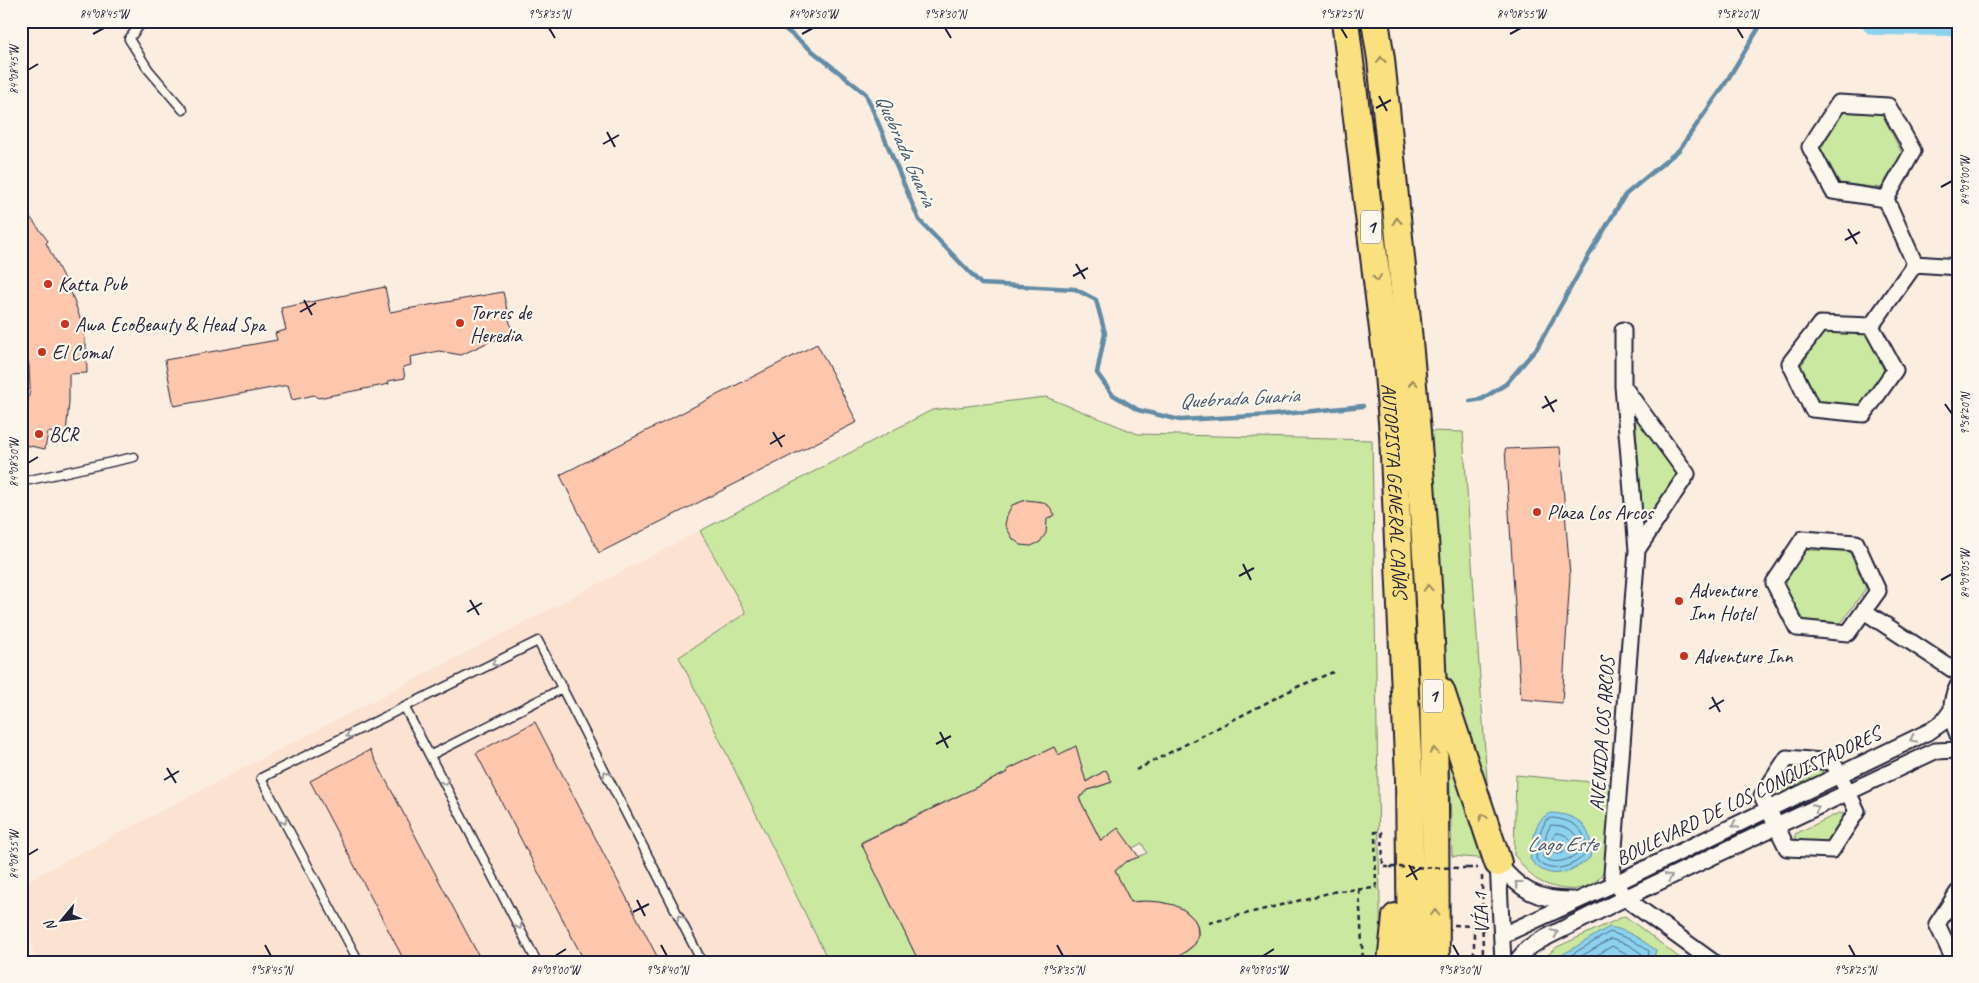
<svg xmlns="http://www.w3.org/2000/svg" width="1979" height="983" font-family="Caveat,sans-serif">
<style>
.built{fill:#fce2d1}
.green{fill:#cae89f;stroke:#76856d}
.water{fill:#8cd2ed;stroke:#628ca6}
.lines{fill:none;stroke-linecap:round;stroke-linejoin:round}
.shore{stroke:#4c6882;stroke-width:1}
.stream{stroke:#628ca6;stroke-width:4.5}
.river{stroke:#8cd2ed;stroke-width:28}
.building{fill:#fdc7ae;stroke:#22223b}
.lane-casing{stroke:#22223b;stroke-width:11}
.street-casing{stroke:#22223b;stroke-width:19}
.highway-casing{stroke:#22223b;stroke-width:30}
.path{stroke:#22223b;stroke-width:2.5;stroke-dasharray:5 4;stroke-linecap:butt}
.lane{stroke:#fbf7ec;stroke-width:8}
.street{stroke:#fbf7ec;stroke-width:15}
.highway{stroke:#fbe080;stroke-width:26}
.path-bridge{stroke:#22223b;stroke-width:2.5;stroke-dasharray:5 4;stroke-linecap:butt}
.oneway{stroke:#998a61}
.oneway2{stroke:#99979c}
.ticks{fill:none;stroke:#22223b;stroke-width:2}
.poi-dot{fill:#c8321e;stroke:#fbf7ec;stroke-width:2}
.labels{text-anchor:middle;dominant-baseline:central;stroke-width:4.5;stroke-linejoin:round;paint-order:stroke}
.shield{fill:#fbf7ec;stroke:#636270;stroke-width:1}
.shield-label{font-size:19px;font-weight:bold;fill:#22223b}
.poi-label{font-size:20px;fill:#22223b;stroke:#fbf7ec;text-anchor:start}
.street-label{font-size:20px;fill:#22223b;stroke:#fbf7ec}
.water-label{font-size:21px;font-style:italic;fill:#425770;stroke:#fbf7ec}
.neatline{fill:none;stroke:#22223b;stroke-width:2}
.ticks-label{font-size:12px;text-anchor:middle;fill:#22223b}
</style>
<rect width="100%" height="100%" fill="#fbede0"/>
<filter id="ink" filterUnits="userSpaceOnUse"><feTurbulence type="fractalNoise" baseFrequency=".02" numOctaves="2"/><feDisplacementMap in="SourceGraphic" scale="10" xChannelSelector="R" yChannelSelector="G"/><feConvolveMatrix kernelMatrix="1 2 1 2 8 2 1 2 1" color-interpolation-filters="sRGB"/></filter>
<g filter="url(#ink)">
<path class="built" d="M700,531l46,82 -67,45 150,304h-795l-9,-80z"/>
<path class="green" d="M1842,112l40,2 20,39 -21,35 -41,-5 -19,-34z
M1824,330l44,3 16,38 -25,35 -39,-3 -19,-37z
M1046,397l92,37 234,6 9,522h-232c19,-2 58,-10 48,-37 -2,-6 -8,-12 -13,-15 -6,-3 -16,-4 -23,-5 -11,-3 -19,-5 -30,-3l-16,-31 10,-9 22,-9 -5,-10 -31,17 -32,-62 10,-8 23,-8 -6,-12 -32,18 -20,-41 -47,23 1,2 -147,70 58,120h-90l-150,-305 67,-44 -46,-82 232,-121z
M1635,418l37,48 4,8 -1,9 -32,36z
M1428,431l35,1 27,392 -36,-119 -13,-54z
M1804,550l45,1 17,37 -25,35 -37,-3 -20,-36z
M1448,728l40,131 -36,-3z
M1791,765l27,2 5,3 -2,5 -44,21 -3,-3 -1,-4z
M1516,775l97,9c-2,18 -3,36 -4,54 -1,7 0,16 -2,23 -7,33 -41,33 -66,21 -11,-5 -19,-18 -27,-27z
M1839,813l5,1c-1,10 -9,22 -16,29l-30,-1 -3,-3v-5z
M1625,916l60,46h-146l18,-15z"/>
<path class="water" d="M1552,813c29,2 42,16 38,45 -19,15 -42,25 -60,1 4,-16 2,-41 22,-46z
M1609,927c18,2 32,13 47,23l-3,12h-103z"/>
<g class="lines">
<path class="shore" d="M1552,818c23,2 37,13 33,37 -13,12 -36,21 -49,4l4,-26 6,-13z
M1551,825c11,0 22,4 28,13v14c-9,8 -24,14 -36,5l3,-22z
M1556,833c8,0 19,6 16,15l-12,6 -8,-1v-13z
M1559,962l51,-30 22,8 17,11 -1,11
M1571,962l40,-23 18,6 13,9v8
M1586,962l26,-16 21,11 2,5"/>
<path class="stream" d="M775,21l91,73 53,126 62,64 94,5 21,11 9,33 -8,40 15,21 26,16 42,10 93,-5 90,-9
M1470,401l12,-2 24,-15 31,-36 48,-86 40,-67 54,-45 44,-63 40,-66"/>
<path class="river" d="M1875,21l83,1"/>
</g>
<path class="building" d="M21,205l27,36 -2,2 19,38 2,-1 15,44 4,21 1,28 -18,1v28l-3,32 -18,-2 -3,17 -24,-5 9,-55 -1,-23 -8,-38z
M385,287l5,25 113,-20 10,44 -22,5 -30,14 -22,-4 -29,6 1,8 -8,2 2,11 -17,3 1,3 -71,14 -4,-3 -22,5 -4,-15 -114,21 -9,-46 112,-20 -2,-7 11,-3 -5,-22z
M817,344l40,78 -258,131 -39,-78z
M1560,447l10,129 -8,127 -41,-4 -16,-250z
M1026,500l17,2 7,5 5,8 -8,4 -1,14 -6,9 -9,4 -10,-1 -8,-6 -8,-14 2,-10 5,-10z
M535,722l125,240h-75l-109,-209z
M1076,746l10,36 20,-12 6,12 -24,8 -9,8 22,43 17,-13 21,29 -14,5 -10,9 16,31 15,-1 14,1 14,3 10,5 10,9 3,6 1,9 -3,10 -14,11 -10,3 -18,4h-234l-58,-119 147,-71 -1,-2 47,-23 4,8z
M370,750l112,212h-77l-95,-181z"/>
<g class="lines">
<g class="lane-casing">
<path id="lane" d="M143,21l-14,18 19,30 35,41
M21,482l113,-25
M405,708l132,254
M431,755l132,-67
M359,962l-98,-184 277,-137 164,321"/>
</g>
<g class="street-casing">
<path id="street" d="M1839,103l49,3 25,45 -27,48 -53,-8 -23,-44z
M1886,199l29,65
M1820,324l51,2 24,44 -31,44 -52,-5 -22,-46z
M1871,326l44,-62 43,3
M1623,330v56l14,164 -25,324 13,24 88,64
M1623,386l64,88 -50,76
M1803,539l53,4 22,48 -30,42 -51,-5 -23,-45z
M1864,611l94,62
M1958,686c-9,16 -7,33 0,49
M1787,758l46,4 24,49 -25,39 -45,-2 -25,-52z
M1498,863l5,99
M1498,863c21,27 41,38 76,37
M1503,935l113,-52 314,-152 13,-9 8,-11
M1516,962l12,-14 13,-8 84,-42 310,-147 23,-1
M1955,962l-18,-38 21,-32"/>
</g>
<g class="highway-casing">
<g id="highway">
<path id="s1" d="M1345,21l42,341 6,72 16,344 2,184"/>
<path d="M1375,21l6,38c19,187 39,374 49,562 6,113 5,227 6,341"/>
<path d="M1441,691l57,172"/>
<path d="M1391,962l5,-45"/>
</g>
</g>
<path class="path" d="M1136,770l161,-83 36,-15
M1467,868h11
M1482,876l1,86
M1359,890l4,72
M1209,923l128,-32 39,-3 -1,-56h7l1,35h6
M1454,925l20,1v36"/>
<use href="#lane" class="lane"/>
<use href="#street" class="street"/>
<use href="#highway" class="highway"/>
<path class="path-bridge" d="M1390,867l77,1"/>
</g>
<defs><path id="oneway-chevron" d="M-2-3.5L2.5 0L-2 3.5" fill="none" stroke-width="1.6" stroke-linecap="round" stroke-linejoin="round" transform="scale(1.25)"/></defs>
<g class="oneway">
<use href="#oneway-chevron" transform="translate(1381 60) rotate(-97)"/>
<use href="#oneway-chevron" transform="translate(1397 221) rotate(-96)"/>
<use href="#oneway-chevron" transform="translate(1377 278) rotate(83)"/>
<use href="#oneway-chevron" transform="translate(1413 383) rotate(-95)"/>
<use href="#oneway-chevron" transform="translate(1428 588) rotate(-94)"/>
<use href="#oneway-chevron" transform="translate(1434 751) rotate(-92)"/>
<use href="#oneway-chevron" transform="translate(1483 817) rotate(-108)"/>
<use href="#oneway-chevron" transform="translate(1435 913) rotate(-90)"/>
</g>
<g class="oneway2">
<use href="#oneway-chevron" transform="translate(495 663) rotate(153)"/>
<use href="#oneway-chevron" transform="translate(349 735) rotate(154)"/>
<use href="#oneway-chevron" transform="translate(1913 739) rotate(154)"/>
<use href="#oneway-chevron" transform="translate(606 774) rotate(-117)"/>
<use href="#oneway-chevron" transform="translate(445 782) rotate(63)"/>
<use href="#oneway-chevron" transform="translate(1816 808) rotate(-25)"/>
<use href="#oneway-chevron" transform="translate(284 821) rotate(62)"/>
<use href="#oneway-chevron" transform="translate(1735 825) rotate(154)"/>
<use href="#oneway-chevron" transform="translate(1669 877) rotate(-25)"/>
<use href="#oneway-chevron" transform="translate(1518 884) rotate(-142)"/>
<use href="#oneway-chevron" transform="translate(680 918) rotate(-117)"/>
<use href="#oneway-chevron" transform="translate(519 926) rotate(63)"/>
<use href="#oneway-chevron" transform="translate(1555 933) rotate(-26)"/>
</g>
</g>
<path class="ticks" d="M549,28l6,10M945,28l6,10M1341,28l6,10M1737,28l6,10M93,34l11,-6M802,34l11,-6M1510,34l11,-6M28,70l10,-6M1379,96l8,15M1376,108l15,-8M607,132l8,15M603,144l16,-9M1941,187l11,-6M1848,229l9,15M1845,240l15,-8M1076,264l9,15M1073,276l15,-8M304,300l8,15M300,312l16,-9M1545,396l9,16M1945,404l7,10M1542,408l15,-8M773,432l9,15M770,444l15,-9M28,463l10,-6M1243,564l8,16M1239,576l15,-8M1941,580l11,-6M470,600l9,15M467,612l15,-9M1712,697l8,15M1709,709l15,-9M940,732l8,16M936,744l15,-8M167,768l9,15M164,780l15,-9M28,855l10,-6M1409,865l8,15M1406,877l15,-9M637,900l8,16M633,912l16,-8M265,945l6,11M661,945l6,11M1057,945l6,11M1453,945l6,11M1849,945l6,11M555,956l11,-7M1263,956l11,-7"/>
<g class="poi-dot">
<circle cx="48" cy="284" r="5"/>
<circle cx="460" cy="323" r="5"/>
<circle cx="65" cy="324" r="5"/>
<circle cx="42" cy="352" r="5"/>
<circle cx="39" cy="434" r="5"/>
<circle cx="1537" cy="512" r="5"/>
<circle cx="1679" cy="601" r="5"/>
<circle cx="1684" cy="656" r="5"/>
</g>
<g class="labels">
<g class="shield">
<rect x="1361" y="210.5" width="20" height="33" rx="4"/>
<rect x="1423" y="679.5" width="20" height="33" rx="4"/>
</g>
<g class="shield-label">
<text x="1371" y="227">1</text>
<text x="1433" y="696">1</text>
</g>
<g class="poi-label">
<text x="58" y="284">Katta Pub</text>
<text x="470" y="312">Torres de<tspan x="470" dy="23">Heredia</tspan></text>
<text x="75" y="324">Awa EcoBeauty &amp; Head Spa</text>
<text x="52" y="352">El Comal</text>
<text x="49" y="434">BCR</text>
<text x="1547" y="512">Plaza Los Arcos</text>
<text x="1689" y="590">Adventure<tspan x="1689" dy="23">Inn Hotel</tspan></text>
<text x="1694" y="656">Adventure Inn</text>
</g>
<g class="street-label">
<text stroke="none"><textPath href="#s1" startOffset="472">AUTOPISTA GENERAL CAÑAS</textPath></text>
<text transform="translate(1602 734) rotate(-86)">AVENIDA LOS ARCOS</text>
<text transform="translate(1748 796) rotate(-26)">BOULEVARD DE LOS CONQUISTADORES</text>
<text transform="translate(1481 913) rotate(-93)">VÍA 1</text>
</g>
<g class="water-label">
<text transform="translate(906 150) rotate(66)">Quebrada Guaria</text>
<text transform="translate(1239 398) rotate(-3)">Quebrada Guaria</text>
<text x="1562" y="844">Lago Este</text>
</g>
</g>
<rect width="1979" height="983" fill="none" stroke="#fbf7ec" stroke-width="55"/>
<g transform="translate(62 920) rotate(241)" stroke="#fbf7ec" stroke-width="4" paint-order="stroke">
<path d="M0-4L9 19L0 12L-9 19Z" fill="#22223b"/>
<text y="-8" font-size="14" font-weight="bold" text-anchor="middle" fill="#22223b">N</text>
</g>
<rect x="28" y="28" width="1924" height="928" class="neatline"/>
<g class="ticks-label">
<text x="104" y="18">84°08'45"W</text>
<text x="549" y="18">9°58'35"N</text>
<text x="813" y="18">84°08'50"W</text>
<text x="945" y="18">9°58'30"N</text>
<text x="1341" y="18">9°58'25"N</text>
<text x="1521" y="18">84°08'55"W</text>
<text x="1737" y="18">9°58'20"N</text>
<text transform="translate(14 70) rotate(-90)" y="4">84°08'45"W</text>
<text transform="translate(1965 181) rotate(-90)" y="4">84°09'00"W</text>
<text transform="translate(1965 414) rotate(-90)" y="4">9°58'20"N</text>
<text transform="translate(14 463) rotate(-90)" y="4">84°08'50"W</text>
<text transform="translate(1965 574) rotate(-90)" y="4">84°09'05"W</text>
<text transform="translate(14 855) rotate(-90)" y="4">84°08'55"W</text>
<text x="271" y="974">9°58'45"N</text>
<text x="555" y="974">84°09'00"W</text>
<text x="667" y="974">9°58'40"N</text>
<text x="1063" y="974">9°58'35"N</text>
<text x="1263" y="974">84°09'05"W</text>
<text x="1459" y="974">9°58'30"N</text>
<text x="1855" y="974">9°58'25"N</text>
</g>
</svg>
